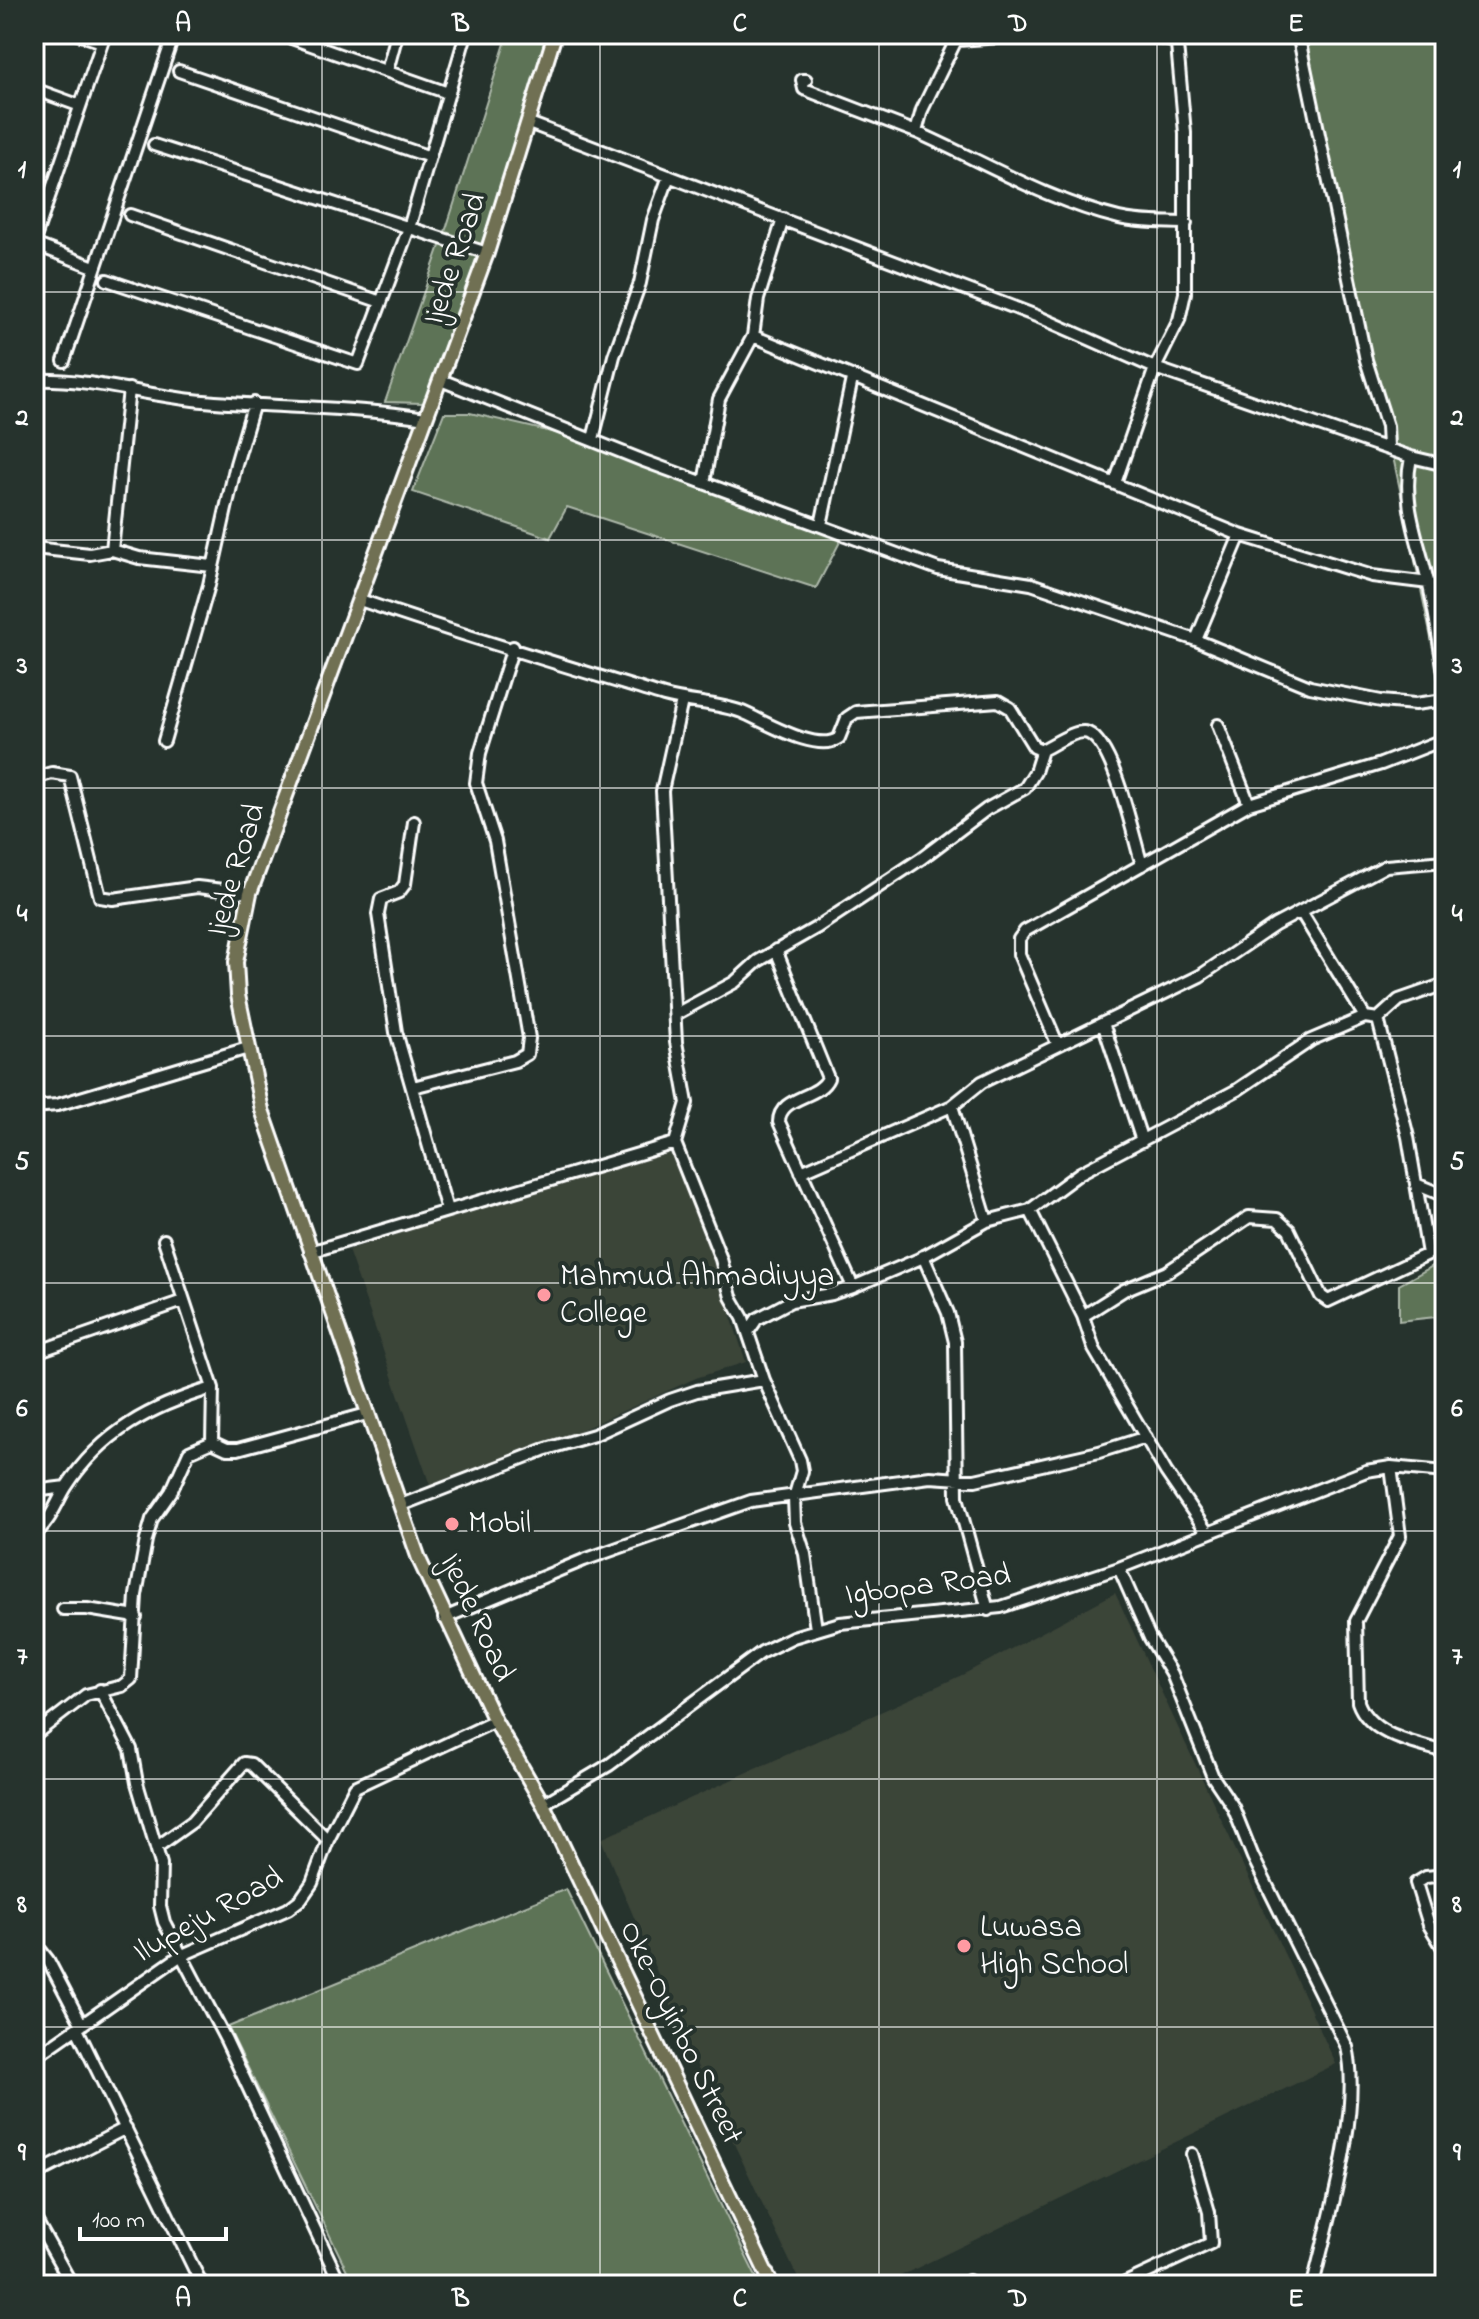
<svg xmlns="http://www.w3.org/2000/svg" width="1479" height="2319" font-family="'Indie Flower',sans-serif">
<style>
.built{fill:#3b4439}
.green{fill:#5d7357;stroke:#aeb9ab;stroke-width:2}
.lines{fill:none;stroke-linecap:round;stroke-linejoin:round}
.minor-casing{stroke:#fff;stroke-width:16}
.major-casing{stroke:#fff;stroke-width:18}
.minor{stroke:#26332d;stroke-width:10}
.major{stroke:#706f52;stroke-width:12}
.grid{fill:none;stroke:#fff;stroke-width:2;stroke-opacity:0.55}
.poi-dot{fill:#ff9aa2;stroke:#26332d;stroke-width:3}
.labels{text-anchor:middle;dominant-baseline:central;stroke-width:8;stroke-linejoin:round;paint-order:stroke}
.street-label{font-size:32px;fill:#fff;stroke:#26332d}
.poi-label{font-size:32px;fill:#fff;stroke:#26332d;text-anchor:start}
.neatline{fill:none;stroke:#fff;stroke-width:3}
.grid-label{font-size:26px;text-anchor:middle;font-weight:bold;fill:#fff}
</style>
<rect width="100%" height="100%" fill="#26332d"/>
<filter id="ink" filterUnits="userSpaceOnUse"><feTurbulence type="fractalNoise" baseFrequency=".0125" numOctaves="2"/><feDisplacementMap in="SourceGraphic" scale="16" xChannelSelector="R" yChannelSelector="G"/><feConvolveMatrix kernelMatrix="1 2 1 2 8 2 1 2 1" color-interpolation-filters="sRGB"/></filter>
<g filter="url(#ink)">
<path class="built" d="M667,1152l6,4 34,87 39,119 -50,16 -130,59 -135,51 -83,-238 270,-88z
M1115,1593l221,471 -454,221h-81l-110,-232 -90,-214 363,-165z"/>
<path class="green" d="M508,34h39l-31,109 -86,251 -7,9 -38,-1 62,-176z
M1302,34h143v674c-44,-225 -96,-449 -143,-674z
M444,413h26l95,22 278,101 -27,52 -249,-81 -17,31 -137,-46z
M1445,1259v57l-46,5v-36z
M566,1889l194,396h-406l-126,-258z"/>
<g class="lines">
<g class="minor-casing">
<path id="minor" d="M78,34l24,8
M280,34l168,59
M959,34l-37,76 -6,22c66,29 132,69 203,86 21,5 45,4 67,5
M1145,34l31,8
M1298,34l68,326 21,66 1,21
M958,40l89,-6
M179,71l251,86
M387,71l10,-37
M806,80h-4l2,9 112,43
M34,89l44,16
M529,123l510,194 116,51 256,89 34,8
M154,145l333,108
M130,215l251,87
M34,241l71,-207
M34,244l60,23
M107,280l251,84 51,-136 57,-194
M753,336l487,199 132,41 57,7
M64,361l110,-327
M34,380c55,-2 105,14 159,20 78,8 156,6 233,18
M441,380l203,81 294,108 93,15 165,56 114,47 71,14 34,3 30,-4
M593,439l21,-83 26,-73 13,-63 16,-44
M1411,457c-10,48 8,83 18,129 7,30 11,63 16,93
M704,483l15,-84 34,-63 5,-37 25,-80
M1115,483l40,-115 24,-48 6,-27v-160l-9,-99
M821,525l31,-146
M34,548l56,6 22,-4 27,8 73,8
M112,550l17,-161
M360,600c100,35 202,65 304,96 25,7 54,7 78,16 22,9 75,42 97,26l8,-20 9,-6 142,-11 12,7 24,39 8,3
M1196,640l44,-105
M682,701l-20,90 14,251 11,61 -12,40 46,116 10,38 12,21 21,62 36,80 2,11 -8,27 1,25 10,31 11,75
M1218,725l31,79
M164,741l45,-156 27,-121 18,-61
M34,778l18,-5 18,3 30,121 13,2 84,-12 53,6
M414,822l-9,62 -6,8 -18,7 -3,15 18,118 51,178
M1301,912l64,105
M776,950l52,128c-9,21 -49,18 -49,44l74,165
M676,1014l59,-32 23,-21 58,-33 106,-70 65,-49 38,-21 10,-16 7,-22c11,-5 34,-22 46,-17 27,12 45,104 54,132
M1378,1019l21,-19 46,-16
M1103,1023l39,118
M1057,1043l-38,-89v-15l6,-8 224,-127 132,-40 64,-25
M413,1087l102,-26 12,-7 2,-16 -34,-197 -19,-58 4,-30 33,-106
M952,1106l35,115
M34,1107l23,-2 191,-57
M801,1172l151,-66 30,-24 218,-106 75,-51 111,-59 59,-5
M1418,1185l27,11
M1030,1210l53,106 11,33 72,123 41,60
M164,1240l49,148 -1,54 15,7h11l129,-35
M310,1252l365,-109
M923,1256l25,57 7,29 2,155 31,113
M1083,1316l41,-26 43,-18 82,-55 28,2 12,11 32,66 7,5 100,-47 -20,-117 -30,-118
M748,1332l9,-13 34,-18 41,-7 21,-7 66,-28 68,-38 43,-11 50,-37 157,-83 74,-50 54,-23 13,2
M42,1350l141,-49
M1391,1467l9,69 -44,85 2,81c12,34 57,41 87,50
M34,1491l32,-4
M401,1505l142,-55 51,-15 76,-35 27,-9 67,-11
M34,1534c16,-11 22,-31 32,-47 36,-55 85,-81 147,-99
M1119,1568l31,70 22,36 41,103 20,30 20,50 94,190c15,64 -19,173 -34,238
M63,1609h24l49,8
M444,1618l140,-58 167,-59 179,-24 45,3 124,-28 47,-15
M100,1690l31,59 6,34 24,81 -1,42 4,16 62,118 115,245
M34,1735l52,-40 36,-9 9,-7 5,-84 10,-55 6,-21 19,-27 18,-40 23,-10
M543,1804l66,-39 153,-113 31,-15 47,-14 161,-16 118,-39 247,-97 25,-4 54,5
M157,1847l35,-25 52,-59 7,1 77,76
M1445,1875l-19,2 -10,6 13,42 16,26
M34,1942l14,18 34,65
M77,2029l125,256
M34,2058l146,-102 108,-47 13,-10 11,-16 16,-43 27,-53 140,-66
M34,2175l92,-47
M34,2217l38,68
M969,2281l2,4
M1121,2285l90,-42 -2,-31 -17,-58"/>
</g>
<g class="major-casing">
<path id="major" d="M555,34l-68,219 -237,640 -14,69 2,33 24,115 157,449 76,162 48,83 229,481"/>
</g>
<use href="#minor" class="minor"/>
<use href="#major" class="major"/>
</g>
</g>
<path class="grid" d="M322,34v2251M600,34v2251M879,34v2251M1157,34v2251M34,292h1411M34,540h1411M34,788h1411M34,1036h1411M34,1283h1411M34,1531h1411M34,1779h1411M34,2027h1411"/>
<g class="poi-dot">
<circle cx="544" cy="1295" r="8"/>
<circle cx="452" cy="1524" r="8"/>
<circle cx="964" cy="1946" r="8"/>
</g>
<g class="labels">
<g class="street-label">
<text transform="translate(456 259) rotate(-71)">Ijede Road</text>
<text transform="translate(237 870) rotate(-73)">Ijede Road</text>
<text transform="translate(928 1586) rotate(-7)">Igbopa Road</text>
<text transform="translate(476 1618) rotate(65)">Ijede Road</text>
<text transform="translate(209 1916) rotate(-29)">Ilupeju Road</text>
<text transform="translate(680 2033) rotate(64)">Oke-Oyinbo Street</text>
</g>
<g class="poi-label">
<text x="560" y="1277">Mahmud Ahmadiyya<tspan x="560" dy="37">College</tspan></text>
<text x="468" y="1524">Mobil</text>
<text x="980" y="1928">Luwasa<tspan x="980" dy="37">High School</tspan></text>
</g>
</g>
<rect width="1479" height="2319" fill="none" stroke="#26332d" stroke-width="88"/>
<path d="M80 2227v12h146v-12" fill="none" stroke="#ffffff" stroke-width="4"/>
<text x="92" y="2227" font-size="24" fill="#ffffff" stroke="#26332d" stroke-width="6" paint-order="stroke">100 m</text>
<rect x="44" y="44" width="1391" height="2231" class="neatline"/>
<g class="grid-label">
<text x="183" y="31">A</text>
<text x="461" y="31">B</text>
<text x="740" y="31">C</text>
<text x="1018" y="31">D</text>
<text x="1296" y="31">E</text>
<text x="22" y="177">1</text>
<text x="1457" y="177">1</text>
<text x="22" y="425">2</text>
<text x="1457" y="425">2</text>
<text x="22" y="673">3</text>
<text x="1457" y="673">3</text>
<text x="22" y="921">4</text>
<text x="1457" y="921">4</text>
<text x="22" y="1169">5</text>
<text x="1457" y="1169">5</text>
<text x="22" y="1416">6</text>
<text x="1457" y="1416">6</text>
<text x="22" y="1664">7</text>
<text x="1457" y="1664">7</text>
<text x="22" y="1912">8</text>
<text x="1457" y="1912">8</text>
<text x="22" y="2160">9</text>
<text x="1457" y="2160">9</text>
<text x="183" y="2306">A</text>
<text x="461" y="2306">B</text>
<text x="740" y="2306">C</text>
<text x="1018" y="2306">D</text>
<text x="1296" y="2306">E</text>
</g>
</svg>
